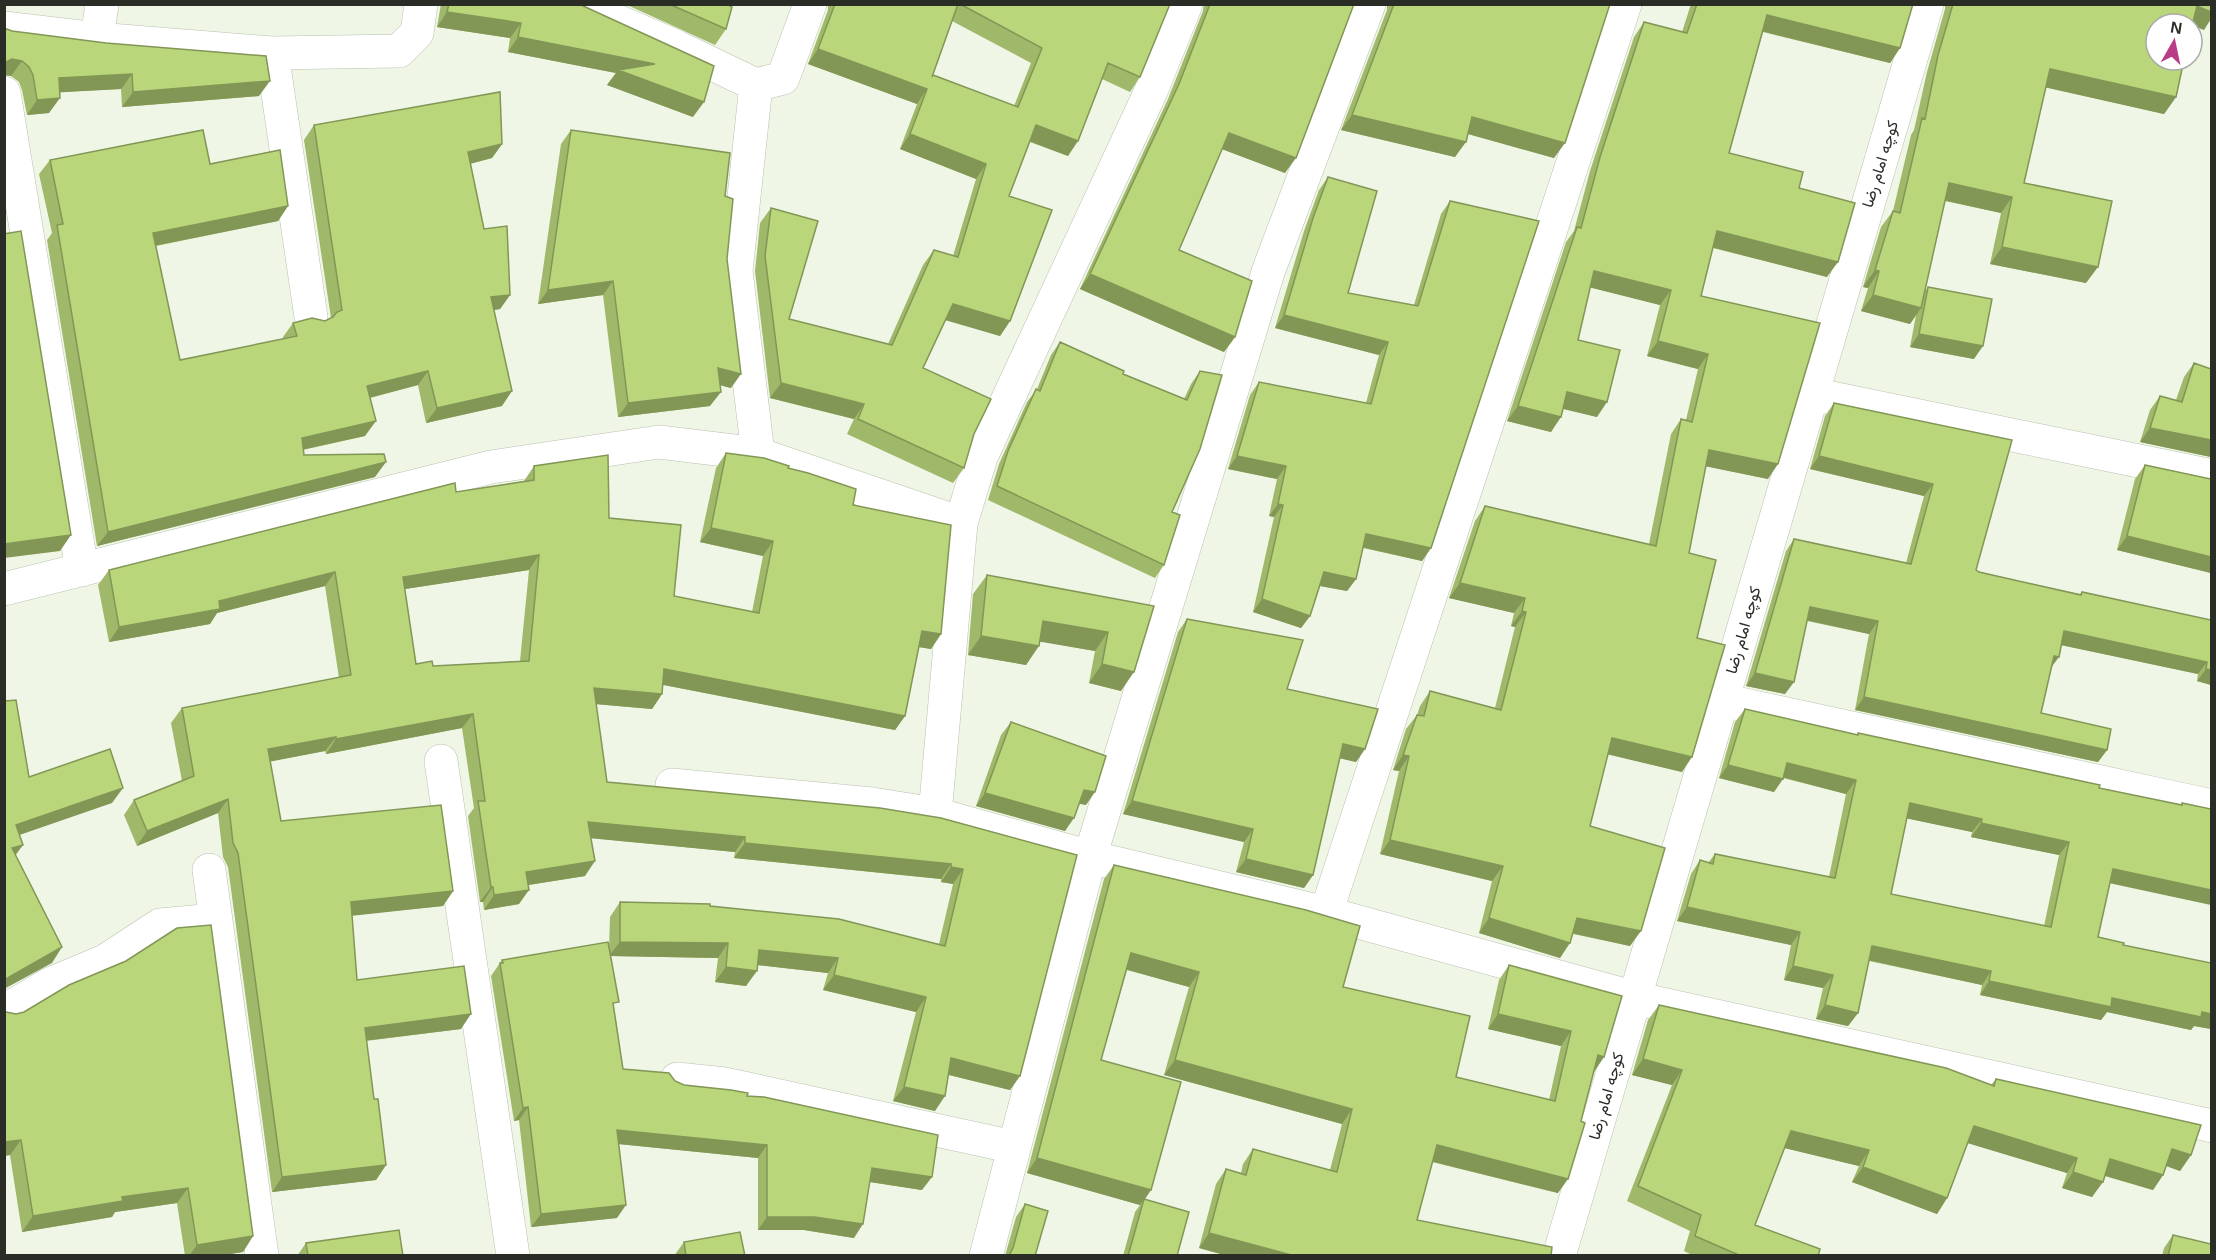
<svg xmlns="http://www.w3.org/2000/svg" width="2216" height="1260" font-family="Helvetica,Vazirmatn,sans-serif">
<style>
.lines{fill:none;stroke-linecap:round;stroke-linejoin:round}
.minor-casing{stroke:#bac0b0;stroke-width:34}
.minor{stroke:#fff;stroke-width:33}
.wall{fill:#9fb86a;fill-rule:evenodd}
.shaded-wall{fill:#829656}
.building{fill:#b9d67b;stroke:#829656;stroke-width:1.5;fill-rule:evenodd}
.labels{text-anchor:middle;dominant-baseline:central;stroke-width:6;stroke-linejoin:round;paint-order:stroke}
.street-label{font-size:16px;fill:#2a2d26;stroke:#fff}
</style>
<rect width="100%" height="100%" fill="#f0f6e6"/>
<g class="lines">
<g class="minor-casing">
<path id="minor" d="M578,4l99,43 79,38 27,-7 27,-74
M4,28l93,11 175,14 127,-2 18,-18 4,-29
M97,39l5,-35
M272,53l39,264
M756,85l-20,186 22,183
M4,93l78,477
M1812,394l400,82
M4,589l487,-122 168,-25 99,12 203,69
M1722,700l490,106
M441,761l72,495
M672,785l200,19 63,10 155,43 236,56 309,85 577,128
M935,814l26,-291 20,-66 170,-366 35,-87
M209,870l53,386
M1326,913l299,-909
M4,1011l46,-27 55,-23 55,-36 55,-5
M677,1079l48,5 289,63
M986,1256l104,-399 178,-585 101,-268
M1559,1256l368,-1252"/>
</g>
<use href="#minor" class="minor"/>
</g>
<path class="wall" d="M441,4h138l114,113 -86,-32 9,-12 -108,-21 2,-14 -73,-11z
M625,4h102l-1,25 -11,16z
M828,4h342l-30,73 -10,15 -28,-13 -34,77 -38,-14 -21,54 1,125 -10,15 -55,-16 -22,48 51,66 -10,34 -11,15 -106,-49 7,-15 -84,-21 -15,-127 5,-48 11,-15 18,111 99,25 35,-79 11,-15 19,6 23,-77 -76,-30 17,-45 -109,-40 20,-54zM952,21l79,42 -17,43 -81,-31z
M1204,4h150l-69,169 -63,-24 -43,101 56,87 -11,15 -144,-63 88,-190 35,-88z
M1387,4h223l-56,154 -86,-24 -13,23 -114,-27 46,-120z
M1691,4h222l-13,44 -10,15 -127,-31 -34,121 70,35 28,89 -114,-29 -12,48 67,183 -62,-13 -17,87 8,85 -15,134 -74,-18 -18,72 40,120 -57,-12 -13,24 -81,-25 13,-52 -112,-27 19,-83 -6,-1 13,-41 11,-14 3,-9 10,-15 65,17 20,-81 -4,-1 3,-13 -65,-15 26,-77 10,-15 164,38 22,-110 10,-15 5,1 12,-51 -51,-13 13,-51 -70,-18 -12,53 19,77 -34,-8 -12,23 -44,-11 59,-179 8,-11 16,-60 44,-134 10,-15 38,10z
M1945,4h266l-7,26 -12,-5 -16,72 -12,17 -118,-27 -22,96 62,100 -96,-19 11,-51 -56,-12 -20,90 3,-4 46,72 -64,-12 6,-32 -6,9 -49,-13 7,-23 -5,-1 18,-60 12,-16 18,-76 3,-5 13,-58 18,-63z
M4,28l8,3 247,65 -137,11 -1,-18 -62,3 -10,21 -22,2 -5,-25 -3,-8 -8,-6 -7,-1z
M314,125l188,19 -10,14 -22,6 14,65 26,66 -10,14 -6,1 8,96 -76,17 -8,-38 -48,13 -5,38 -62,14 1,5 71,22 -278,69 -50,-306 5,-7 -13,-59 11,-14 160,4 78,42 -10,15 -122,25 24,114 103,-21v-2l10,-14 32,-2 6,-3 -27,-178z
M571,130l154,66 6,192 -11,-3 -10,21 -92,11 -15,-122 -65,9 23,-160z
M1328,177l20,116 66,12 27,-91 9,-13 -19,347 -9,13 -59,-13 -7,31 -9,12 -27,-5 -10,30 -9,12 -48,-16 21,-95 -5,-1 8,-37 -49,-10 22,-74 9,-13 107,21 13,-48 -104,-27 29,-97 15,-41z
M1060,342l63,32 61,25 7,-15 9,-13 -28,141 -8,53 -9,13 -167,-78 11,-36 28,-62 10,-13 14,-34z
M2194,363l17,6v88l-71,-15 10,-32 10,-14 16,4 8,-23z
M1834,403l178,37 -36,130 3,2 101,22 2,-2 129,28v65l-14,-4 1,-7 -137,-29 -10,23 -10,45 66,37 -9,12 -243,-52 14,-76 -62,-13 -22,73 -39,-8 40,-135 8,-12 112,24 18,-67 -114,-27 15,-53z
M726,453l62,15 65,37 88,129 -10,15 -12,-2 -14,69 -10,14 -232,-45 -1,9 -10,15 -56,-5 11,78 470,73 -57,221 -10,14 -61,-15 -14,36 -42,-10 23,-89 -93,-22 5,-17 -71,-8 -11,21 -31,-4 3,-24 -107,-2 3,52 9,61 52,12 9,4 63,11 175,94 -52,-8 -16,56 -50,-8h-46v-72l-139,-14 -2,74 -86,9 -12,-107 -5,1 -23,-145 11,-16 107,-10 1,-33 10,-15 90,4 229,38 14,-60 -12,-2v-3l-207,-21 1,-6 -144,-14 -6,38 -57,9 -9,19 -35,6 -1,-8h-3l-12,-86 6,-8 -12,-80 -136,26 -1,-3 -55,10 11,60 172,70 -10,15 -91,9 5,65 104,49 -95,12 8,58 12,66 -10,15 -104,12 -44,-325 -5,-10 -5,-44 -81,33 -13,-31 10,-15 48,-19 -11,-58 11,-15 157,-30 -14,-92 -108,27 -7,11 -101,18 -11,-57 11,-15 347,-78 68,-11 10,-15 75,52 65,78 78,16 11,-56 -63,-14 16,-74zM529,570l-9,91 -87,5 -17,-2 -11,-75z
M2145,465l66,14v94l-94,-23 18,-71z
M987,575l167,31 -33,85 -32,-8 6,-32 -55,-10 -14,24 -58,-10 5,-61z
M1187,619l100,70 78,60 -9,13 -16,-4 -27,117 -9,13 -68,-16 8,-30 -121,-28 55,-182z
M1745,709l112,26 1,-2 241,55 82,17 1,-2 29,6 -101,74 -12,54 25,8 88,18v66l-17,-3 -3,4 -84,-18 -6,8 -121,-25 2,-10 -113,-24 -11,52 -10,13 -32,-7 7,-31 -39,-8 7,-35 -114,-24 14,-47 9,-14 8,3 7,-9 114,23 17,-83 -63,-16 -9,14 -55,-14 16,-56zM1906,818l66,14 -1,5 88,18 -15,71 -153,-32z
M1011,722l75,83 -7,-2 -14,28 -89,-25 25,-71z
M1114,865l229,122 113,90 93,23 12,-54 -73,-17 11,-49 10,-15 113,31 -28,76 -36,121 -126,-31 -15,58 134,36h-323l-29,-8 17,-64 10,-15 15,4 2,-9 10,-15 77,21 12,-46 -178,-49 25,-88 -62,-17 -26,90 44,140 32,56h-54l12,-44 5,-7 -113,-32 77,-294z
M1659,1005l332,80 5,-6 195,76 -11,16 -14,-5 -3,9 -10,15 -48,-14 -13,21 -30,-9 5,-15 -99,-30 -21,55 -10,16 -85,-32 7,-16 -74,-18 -30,77 63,31h-124l-10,-5 6,-20 -63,-30 45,-116 -40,-10 16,-55z
M4,1010l249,226 -10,16 -25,4h-33l-8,-53 -62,9 -3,5 -90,15 -12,-77 -6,1z
M1025,1204l10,52h-30l11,-39z
M2173,1235l38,21h-49l2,-8z
M684,1242l61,14h-71z
M306,1243l97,13h-106z"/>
<path class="shaded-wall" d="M2197,6l14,6v7l-7,11 -12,-5z
M447,12l74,11 -11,15 -73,-11z
M1767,15l133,33 -10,15 -133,-33z
M518,37l137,27 49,38 -11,15 -86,-32 9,-12 -108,-21z
M818,49l109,40 -10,15 -109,-40z
M12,59l10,2 -11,15 -7,-1v-12z
M2050,69l126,28 -12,17 -125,-28z
M132,74l-11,15 -73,4 11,-15z
M270,81l-11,15 -137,11 11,-15z
M60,98l-11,15 -22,2 10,-15z
M1352,115l114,27 -11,15 -114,-27z
M1472,117l93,26 -11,15 -93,-26z
M1036,125l42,16 -10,15 -42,-16z
M1229,133l67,25 -11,15 -66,-25z
M910,134l76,30 -10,15 -76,-30z
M502,144l-10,14 -35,9 11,-15z
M1949,183l63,14 -11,16 -63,-14z
M288,206l-10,15 -135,27 10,-15z
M1717,231l121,31 -11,15 -120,-31z
M2002,247l96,20 -12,16 -96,-19z
M1875,270l4,1 -11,17 -5,-1z
M1594,271l77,19 -11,15 -76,-19z
M1090,274l145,63 -11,15 -144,-63z
M613,281l-10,14 -65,9 10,-14z
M510,295l-10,14 -20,3 11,-15z
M1873,295l48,13 -11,16 -49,-13z
M953,304l57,17 -10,15 -58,-17z
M1284,315l104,27 -9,13 -104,-27z
M1919,334l64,12 -9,13 -64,-12z
M1658,341l50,13 -10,15 -51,-13z
M718,368l23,6 -10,14 -23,-6z
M428,371l-10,14 -61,16 10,-15z
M781,383l83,21 -10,15 -84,-21z
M512,391l-10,15 -76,17 11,-15z
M721,392l-11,14 -92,11 10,-14z
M1567,392l40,10 -10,15 -41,-10z
M1518,406l43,11 -10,15 -44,-11z
M376,421l-11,15 -74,16 11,-14z
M2150,428l61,12v17l-71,-15z
M1709,450l69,14 -10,15 -69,-14z
M1237,456l49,10 -9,13 -49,-10z
M1819,456l114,28 -9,12 -114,-27z
M386,462l-11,15 -278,69 11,-14z
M1278,504l5,1 -9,12 -5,-1z
M711,528l62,13 -10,15 -63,-14z
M1366,534l65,14 -9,13 -65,-15z
M71,535l-11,16 -56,7v-14z
M2127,536l84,21v16l-94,-23z
M539,555l-10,15 -137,21 11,-14z
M335,572l-10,14 -108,27 -7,11 -101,18 10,-15z
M1324,572l32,7 -9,12 -32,-6z
M1460,583l65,15 -11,15 -65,-15z
M1262,599l48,17 -9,12 -48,-16z
M1810,607l68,14 -9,13 -68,-15z
M1522,611l4,1 -11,15 -4,-1z
M1043,621l65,11 -13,19 -65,-11z
M922,631l19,3 -10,15 -19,-3z
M2064,631l143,31 -9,12 -142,-30z
M981,636l58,10 -13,19 -58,-10z
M2054,656l5,1 -9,12z
M1102,664l32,8 -13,19 -32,-8z
M664,669l241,47 -10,14 -241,-47z
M2206,669l5,1v15l-14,-4z
M1755,673l39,9 -9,12 -39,-8z
M594,688l68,6 -10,15 -69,-6z
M1864,697l243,53 -9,12 -243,-52z
M473,714l-11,14 -136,26 10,-15z
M336,737l-11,14 -67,13 10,-15z
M1612,738l80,19 -10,15 -80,-19z
M1343,744l22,5 -9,13 -22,-5z
M1403,755l6,1 -10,15 -6,-1z
M1787,763l69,17 -10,14 -68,-18z
M1728,765l55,14 -9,13 -55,-14z
M123,788l-11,15 -107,37 11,-15z
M1084,790l11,2 -9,13 -11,-2z
M985,793l89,25 -9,13 -89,-25z
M228,799l-10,14 -81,33 10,-15z
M1132,801l121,28 -9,13 -121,-28z
M1910,803l72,16 -10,13 -72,-15z
M588,822l157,15 -10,15 -157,-15z
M1981,823l88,19 -10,13 -88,-18z
M1390,840l113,26 -11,15 -112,-27z
M745,843l206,21 -10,15 -207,-21z
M23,845l-11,15v-12z
M1246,859l67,16 -9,13 -68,-16z
M595,861l-10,15 -69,11 10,-15z
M951,867l12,2 -10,15 -12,-2z
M2113,869l98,21v15l-107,-23z
M491,887h2l-10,15h-3z
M529,890l-10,14 -35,6 10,-15z
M453,891l-10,15 -102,11 10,-15z
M1687,907l113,25 -9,13 -114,-24z
M1489,918l81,25 -10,15 -81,-25z
M1577,918l64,13 -11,15 -63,-14z
M620,942l108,1 -10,15 -109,-2z
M1872,946l119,25 -9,14 -119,-26z
M62,947l-10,16 -48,26v-9z
M759,950l79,8 -10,15 -79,-9z
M1131,953l68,19 -10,15 -68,-19z
M1793,966l40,9 -10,13 -39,-8z
M726,967l31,4 -11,15 -31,-4z
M834,975l92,22 -10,15 -93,-22z
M1989,981l123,17 99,16v15l-17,-3 -3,4 -84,-18 -6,8 -121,-25z
M1825,1005l33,8 -10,13 -32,-7z
M471,1014l-10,15 -107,13 11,-14z
M1498,1014l73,17 -10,15 -73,-17z
M1598,1055l6,2 -10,15z
M951,1058l69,18 -10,14 -69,-17z
M1643,1059l39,11 -10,15 -40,-10z
M1175,1060l177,49 -10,15 -178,-49z
M904,1087l41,9 -10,15 -42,-10z
M528,1107l-9,13 -5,1 9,-13z
M1974,1126l103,32 -10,15 -103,-31z
M617,1130l150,15 -9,13 -150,-15z
M1791,1131l78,19 -10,16 -79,-19z
M21,1140l-11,15 -6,1v-14z
M1437,1145l131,34 -10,14 -132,-33z
M2172,1149l19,6 -11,16 -19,-7z
M1037,1158l114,32 -8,12 1,-3 -4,6 -113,-32z
M2110,1159l53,16 -10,15 -54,-16z
M386,1165l-10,15 -104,12 10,-15z
M1863,1167l84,31 -10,16 -85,-32z
M872,1168l60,9 -10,13 -59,-9z
M2073,1172l30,10 -11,15 -30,-9z
M188,1188l-11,15 -62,9 -3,5 -90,15 11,-16 89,-19z
M626,1205l-9,13 -86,9 10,-13z
M767,1217h47l49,7 -9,14 -50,-8h-46z
M1209,1233l86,23h-67l-29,-8z
M253,1236l-10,16 -25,4h-29l8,-11z"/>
<path class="building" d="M449,4h130l135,62 -10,36 -86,-32 37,-6 -137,-27 3,-14 -74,-11z
M669,4h58l5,3 -6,22z
M835,4h123l-26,73 1,-2 85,32 24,-59 -82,-44h210l-30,73 -32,-14 -30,78 -42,-16 -27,71 43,14 -42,111 -57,-17 -30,64 68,31 -17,35 -10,34 -106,-49 6,-15 -83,-21 -16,-127 6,-48 47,13 -29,98 103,26 42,-95 24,7 28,-93 -76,-30 17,-45 -109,-40z
M1210,4h144l-58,154 -67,-25 -50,117 73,31 -17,56 -145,-63 89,-190z
M1394,4h216l-45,139 -93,-26 -6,25 -114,-27z
M1697,4h216l-13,44 -133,-33 -38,138 74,19 -4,16 56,15 -17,59 -121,-31 -16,65 119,27 -42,141 -69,-14 -20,103 27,7 -19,78 28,7 -33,112 -80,-19 -22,88 75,22 -24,83 -64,-13 -7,25 -81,-25 14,-52 -113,-26 19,-84 -6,-1 14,-40 7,1 6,-25 71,19 25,-98 -4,-1 3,-13 -65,-15 25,-77 171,40 25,-127 11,3 16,-68 -50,-13 13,-51 -77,-19 -16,69 42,10 -13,52 -40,-10 -6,25 -43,-11 59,-179 4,1 19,-71 44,-135 43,11z
M1953,4h258v8l-14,-6 -5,20v-2h-36v36h28l-8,37 -126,-28 -26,114 88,18 -14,66 -96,-20 10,-50 -63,-14 -28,125 -48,-13 6,-24 -4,-1 18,-59 7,2 22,-95 3,1 13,-64z
M4,28l8,3 94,12 160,13 4,25 -137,11 -1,-18 -73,4 1,20 -23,2 -4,-25 -4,-8 -7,-6 -10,-2 -8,4z
M500,92l2,52 -34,8 16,77 23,-3 3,69 -19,2 21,94 -75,17 -9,-37 -61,15 9,35 -74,17 2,17 80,-1 2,8 -278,70 -51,-307 6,-1 -13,-64 153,-30 7,34 70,-14 8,56 -135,27 27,127 117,-24 -4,-13 19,-5 13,3 8,-4 4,-5 5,-2 -28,-185z
M571,130l159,23 -5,43 8,3 -6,60 14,115 -23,-6 3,24 -93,11 -15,-122 -65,9z
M1328,177l49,14 -29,102 70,13 32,-105 89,20 -108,327 -65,-14 -10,45 -32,-7 -14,44 -48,-17 21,-94 -5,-1 8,-38 -49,-10 22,-74 112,22 17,-62 -104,-27 29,-97z
M21,231l50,304 -67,9v-310z
M1928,287l64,12 -9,47 -64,-12z
M1060,342l64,29 -1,3 64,26 13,-29 22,4 -22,74 -28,63 8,3 -16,50 -167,-79 11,-35 28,-62 4,2z
M2194,363l17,6v71l-61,-12 10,-32 22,6z
M1834,403l178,37 -36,130 3,2 102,23 1,-3 129,28v50l-5,-1 1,-7 -143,-31 -5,26 -5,-1 -13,57 70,16 -4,21 -243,-53 14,-76 -68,-14 -16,75 -39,-9 39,-134 117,25 22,-80 -114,-28z
M726,453l38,5 25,8 -1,2 20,5 48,16 -3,16 98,20 -10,109 -19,-3 -17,85 -241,-47 -2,25 -68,-6 13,94 273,26 61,10 136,37 -57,221 -69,-18 -6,38 -41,-9 22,-90 -92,-22 4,-17 -79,-8 -2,21 -31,-4 2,-24 -108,-1v-40l90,2v2l129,13 106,27 18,-77 -12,-2v-3l-206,-21v-6l-157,-15 7,39 -69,11 3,18 -35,5 -1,-8h-2l-13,-86h7l-12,-87 -137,25v-2l-68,12 13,72 160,-16 12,86 -102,11 6,78 107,-14 7,48 -106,14 9,71h4l8,66 -104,12 -44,-324 -5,-10 -5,-44 -81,32 -13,-31 60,-24 -12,-68 169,-33 -16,-103 -116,29 1,8 -101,18 -10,-57 346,-87 1,9 78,-12v-14l74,-11 1,63 72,7 -7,71 85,17 14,-72 -62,-13zM539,555l-10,106 -96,5 -1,-5 -16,3 -13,-87z
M2145,465l66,14v78l-84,-21z
M987,575l167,31 -20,66 -32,-8 6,-32 -65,-11 -4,25 -58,-10z
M1187,619l116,21 -16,49 91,20 -13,40 -22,-5 -30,131 -67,-16 7,-30 -121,-28z
M4,690l1,11 11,-1 13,77 81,-28 13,39 -107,37 7,20 -11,3 50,99 -58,33z
M1745,709l113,26v-2l242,52 -1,3 83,17v-2l29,6v81l-98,-21 -15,68 26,6 -1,2 88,18v51l-9,-2 -1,5 -89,-19 -1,9 -122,-26 2,-10 -119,-25 -14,67 -33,-8 8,-30 -40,-9 7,-34 -113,-25 13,-47 13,4 2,-10 120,24 21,-98 -69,-17 -4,16 -55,-14zM1910,803l72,16 -1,4 88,19 -18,85 -160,-33z
M1011,722l95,34 -11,36 -11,-2 -10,28 -89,-25z
M1114,865l192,45 54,16 -17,61 127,29 -14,61 99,24 16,-70 -73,-17 11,-49 113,31 -18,61 -6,-2 -17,66 4,2 -17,56 -131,-34 -20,75 135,27 -1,9h-256l-86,-23 17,-64 20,6 7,-26 84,23 15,-63 -177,-49 24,-88 -68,-19 -30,107 80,22 -30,108 -114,-32z
M211,925l42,311 -56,9 -9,-57 -66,9 1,4 -90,15 -12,-76 -17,2v-132l2,2 10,2 8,-2 45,-27 57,-24 51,-33z
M608,942l11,60 -6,1 10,66 46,4 6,8 9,4 47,5 17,3 -1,3 17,1 174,38 -6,42 -60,-9 -9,56 -49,-7h-47v-72l-150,-15 9,75 -85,9 -13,-107 -5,1 -23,-145h3l-1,-3z
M1659,1005l287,63 48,18 2,-7 205,46 -10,30 -19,-6 -9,26 -53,-16 -7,23 -30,-10 4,-14 -103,-32 -27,72 -84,-31 6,-17 -78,-19 -36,94 65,24 -2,7h-77l-46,-20 6,-21 -63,-29 44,-116 -39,-11z
M1144,1199l45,13 -12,44h-49z
M1025,1204l23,7 -13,45h-26l4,-8z
M399,1230l4,26h-95l-2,-13z
M740,1232l5,24h-59l-2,-14z
M2173,1235l38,9v12h-43z"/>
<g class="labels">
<g class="street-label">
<text transform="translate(1880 164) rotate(-73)">کوچه امام رضا</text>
<text transform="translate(1743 630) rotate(-74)">کوچه امام رضا</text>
<text transform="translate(1606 1096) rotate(-74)">کوچه امام رضا</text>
</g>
</g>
<rect width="2216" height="1260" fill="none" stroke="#2a2d26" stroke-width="12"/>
<g transform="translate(2174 42) rotate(9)"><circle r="28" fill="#ffffff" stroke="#aaaba8" stroke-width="1.5"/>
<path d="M0-4.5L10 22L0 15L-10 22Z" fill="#ba3b88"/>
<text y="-9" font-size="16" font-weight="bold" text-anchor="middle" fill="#2a2d26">N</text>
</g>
</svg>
